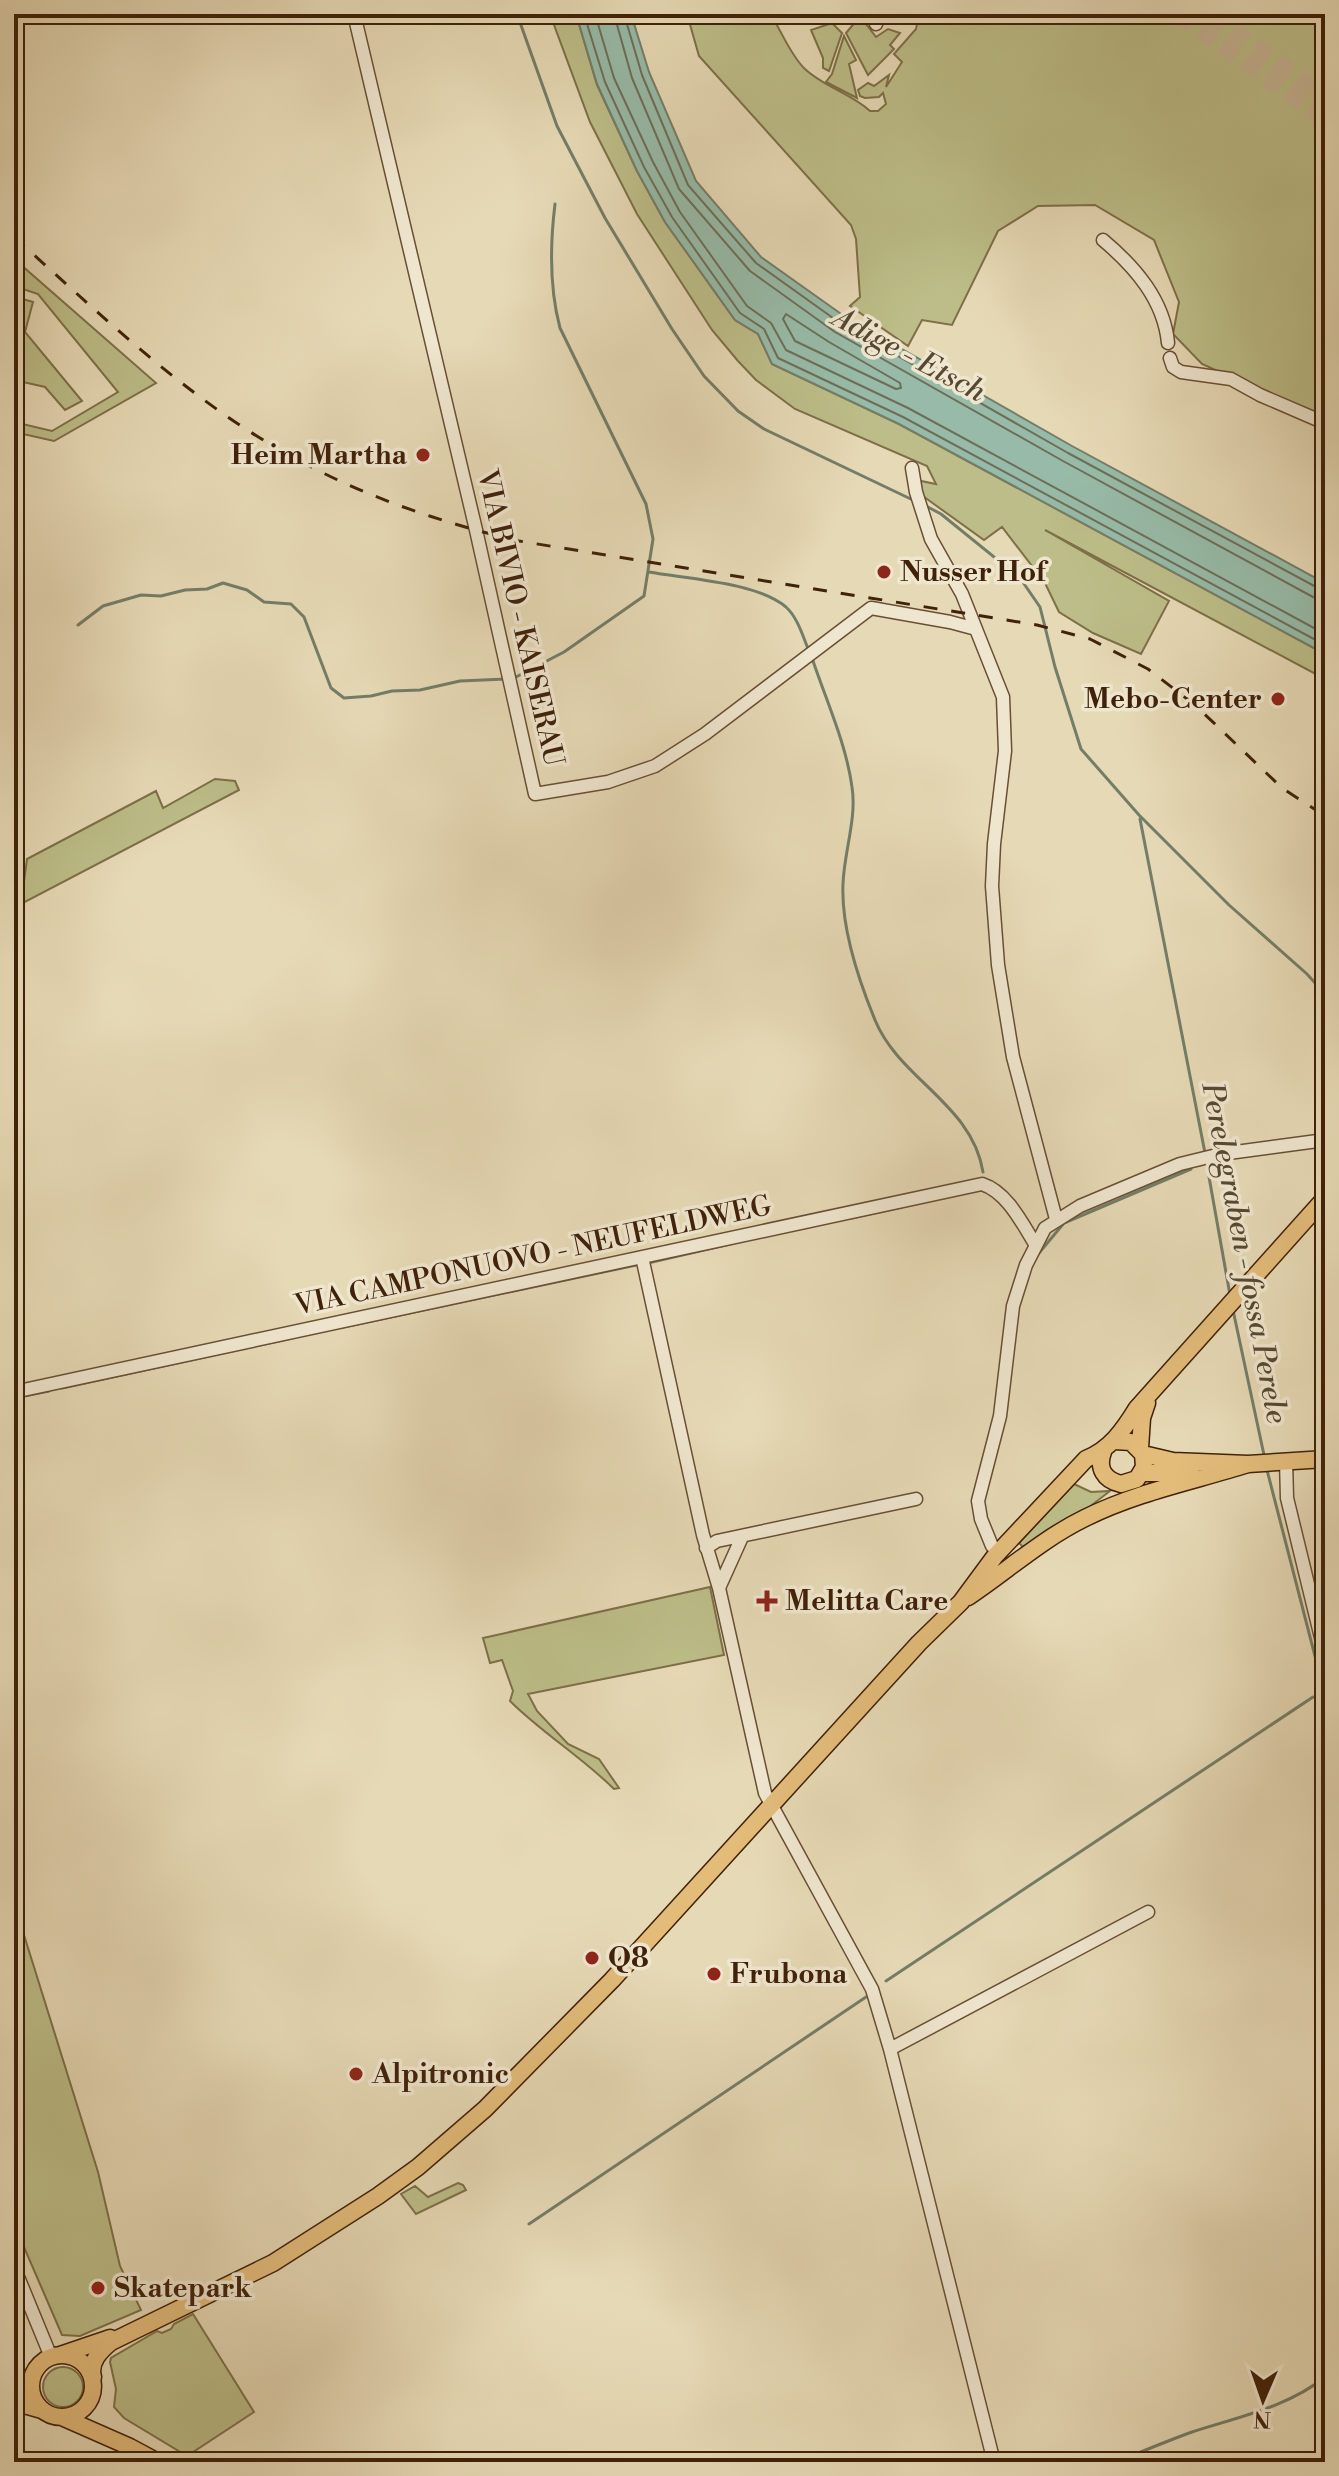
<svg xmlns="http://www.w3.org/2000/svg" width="1339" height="2476" font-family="'Libre Bodoni',serif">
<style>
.green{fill:#bcbd88;stroke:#7e6f48;stroke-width:2}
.water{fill:#97bba8;stroke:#747d68;stroke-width:2}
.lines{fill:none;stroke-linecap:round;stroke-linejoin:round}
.shore{stroke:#6c6e58;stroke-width:2}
.stream{stroke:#747d68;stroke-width:3}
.highway-tunnel{stroke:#c5b493;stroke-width:18;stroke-dasharray:18 9;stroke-linecap:butt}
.minor-casing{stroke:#6a4f34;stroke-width:15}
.major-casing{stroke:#402109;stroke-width:19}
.minor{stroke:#efe6cf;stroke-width:12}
.major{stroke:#e3bc7a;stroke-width:16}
.rail{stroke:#402109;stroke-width:3;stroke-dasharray:14 14;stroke-linecap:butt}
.poi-dot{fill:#8f2418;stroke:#efe6cf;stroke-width:3}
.labels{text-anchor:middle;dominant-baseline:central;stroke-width:7;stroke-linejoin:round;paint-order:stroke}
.poi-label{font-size:28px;font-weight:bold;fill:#402109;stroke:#efe6cf;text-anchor:start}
.street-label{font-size:28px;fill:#402109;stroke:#efe6cf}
.water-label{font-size:30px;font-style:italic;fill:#564831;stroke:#efe6cf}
</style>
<rect width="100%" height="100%" fill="#e6d9b5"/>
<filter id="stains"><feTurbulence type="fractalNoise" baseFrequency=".0025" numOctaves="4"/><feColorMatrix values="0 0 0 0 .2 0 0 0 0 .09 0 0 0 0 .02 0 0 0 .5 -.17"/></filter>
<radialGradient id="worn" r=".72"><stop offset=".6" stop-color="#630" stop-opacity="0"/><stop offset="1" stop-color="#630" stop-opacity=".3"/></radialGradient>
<path class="green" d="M550,14h26l21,71 40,86 28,51 70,98 23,14 14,30 127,60 426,230v25l-280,-149 124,71 -28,53 -48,-21 -34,-21 -14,-29 -43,-56 -18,13 -64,-46 -1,-7 2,-6 15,3 -9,-18 -132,-57 -39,-29 -18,-19 -26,-31 -75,-116 -47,-92z
M687,14h88l-1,6c9,15 18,37 31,49 19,18 47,25 65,42h8l8,-7 -3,-11 -4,4 -14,1 -5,-2 -2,-6 10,-7 6,3 15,-11 -3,12 16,-25 -8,-8 22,-25 3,-15h406v385l-8,17 -115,-52 -29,-30 6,-32 -25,-62 -59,-35 -57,1 -40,25 -46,94 -30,-5 -14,26 -58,-40 10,-9 -4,-58 -5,-14 -152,-169z
M857,20l9,4 10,13 12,-8 12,4 -10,12 4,4 -26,26 -22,-42z
M832,23l10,10 -13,38 -6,-3v-10l-12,-28z
M844,36l12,24 -7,4 8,34 -31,-16 6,-8z
M14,257l6,7 136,119 -102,58 -40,-9v-10l38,9 66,-39 -80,-98 -24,-8z
M19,298l14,4 -8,30 57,69 -17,9 -20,-23 -31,-7v-67z
M215,779l20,2 4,9 -218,114 6,-45 129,-68 7,17z
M1074,1484l17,8 19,-1 -22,17 -65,39 -4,-4z
M710,1587l14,68 -196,39 9,17 31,33 31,15 20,29 -5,1c-32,-32 -72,-56 -104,-88l3,-10 -11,-31 -12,3 -7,-25z
M14,1903l84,269 22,94 21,44 -61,26 -18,-1 -48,-111z
M458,2183l5,2 3,5 -50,24 -15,-20 14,-8 13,11z
M193,2314l61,98 -67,44 -63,-38 -10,-11 2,-18 -6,-27 1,-4 46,-27 5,2 9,-4 3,-5z
M43 2387a20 20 0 1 1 40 0a20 20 0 1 1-40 0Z"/>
<path class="water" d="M576,14h55l18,58 47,109 65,76 83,59 228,130 253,137v71l-426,-230 -127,-60 -14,-30 -23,-14 -70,-98 -28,-51 -40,-87z"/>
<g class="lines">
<path class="shore" d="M584,14l21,68 39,85 28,50 68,96 24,16 14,29 125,59 422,228
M595,14l19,64 39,84 27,50 67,94 24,17 15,27 122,58 417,226
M614,14l18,64 47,111 71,82 85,61 228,129 250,136 12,3
M624,14l18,61 46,110 68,78 84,60 228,130 250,135 7,1
M786,314l43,28 71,41 1,5 -5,1 -101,-48 -12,-22z"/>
<path class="stream" d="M517,14l40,112 48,92 67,111 32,47 34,35 26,18 151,72
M926,506l15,8 79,64 20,29 15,60 26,82 58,66 90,90 78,69 18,20
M649,572c39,7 107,10 137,35 12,11 17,30 23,44
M78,625l25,-19 38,-11 20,1 24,-6 22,-1 16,-6 24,7 17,12 27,2 13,13 27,71 13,10 27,-2 21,-5 28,-1 40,-9 46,-2
M812,658c14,42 34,85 40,129 5,31 -8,65 -9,97 -2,43 16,97 32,136 24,59 97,84 108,152
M514,678l50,-26 80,-56 9,-57 -7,-35 -86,-176c-11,-41 -10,-83 -5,-124
M1140,819l65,334
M1206,1160l24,135
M851,1218l51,-11
M1039,1253l25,-30 127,-54
M648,1263l86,-20
M1233,1310l31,145
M343,1327l298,-63
M62,1388l230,-50
M14,1398l35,-7
M1267,1470l58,225
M886,1981l427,-284
M529,2224l337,-227
M1116,2462c25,-10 51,-21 76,-30 46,-15 96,-25 133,-55"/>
<path class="highway-tunnel" d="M1178,14l147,105
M1211,14l114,83"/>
<g class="minor-casing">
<path id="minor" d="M354,14l122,516 59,264 73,-12 47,-16 50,-32 166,-126 79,14 26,7
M876,24l3,-10
M1103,240c32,27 61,60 65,103
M1170,358l3,9 8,5 50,7 29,16 65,28
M912,468l4,24 15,47 31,55 41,103 2,54 -11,93 -2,42 6,79 15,92 43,162
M642,1257l61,278 16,53 46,205 107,196 18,60 104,413
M14,1392l968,-208c25,8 40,39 53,60
M1286,1460l1,38 38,156
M992,1546l-11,-27 -3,-18 22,-85 13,-110 13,-41 19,-37 35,-22 100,-42 41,-10 104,-14
M706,1548l11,-7 199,-42
M719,1588l23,-51
M890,2049l258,-137
M14,2267l37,90"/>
</g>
<g class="major-casing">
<path id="major" d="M1140,1448l2,-30 5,-15
M1103,1452c-6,16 1,28 18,32l16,-5 7,-12 -1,-13 -12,-12 -16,-1
M1143,1454l30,7 75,3 77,-5
M1141,1473h49
M968,1597c39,-26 74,-58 117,-79 52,-26 109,-37 163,-54
M31 2386a31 31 0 1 1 62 0a31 31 0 1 1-62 0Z
M60,2355l50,-17
M93,2377c-4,-15 7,-26 18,-35l162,-79 105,-67 40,-29 67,-58 127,-129 307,-337 42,-41 34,-46 91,-97c24,-10 37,-28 51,-51l188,-210
M14,2402l28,8
M64,2418l66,29 28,15"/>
</g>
<use href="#minor" class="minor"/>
<use href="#major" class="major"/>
<path class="rail" d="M14,237c83,74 165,154 261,210 76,45 159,74 244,94l518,84 53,14 58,30 47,36 87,83 43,28"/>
</g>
<g class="poi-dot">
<circle cx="423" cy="455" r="8"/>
<circle cx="884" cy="572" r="8"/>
<circle cx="1278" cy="699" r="8"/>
<path d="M763 1589h8v8h8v8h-8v8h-8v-8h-8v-8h8z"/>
<circle cx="592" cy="1958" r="8"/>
<circle cx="714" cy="1974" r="8"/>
<circle cx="356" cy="2074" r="8"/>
<circle cx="98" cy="2288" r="8"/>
</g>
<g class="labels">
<g class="poi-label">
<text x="407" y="455" text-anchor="end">Heim Martha</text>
<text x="900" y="572">Nusser Hof</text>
<text x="1262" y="699" text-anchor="end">Mebo-Center</text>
<text x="785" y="1601">Melitta Care</text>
<text x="608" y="1958">Q8</text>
<text x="730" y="1974">Frubona</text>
<text x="372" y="2074">Alpitronic</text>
<text x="114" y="2288">Skatepark</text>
</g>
<g class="street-label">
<text transform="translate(520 618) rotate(77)">VIA BIVIO - KAISERAU</text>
<text transform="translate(533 1256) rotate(-12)">VIA CAMPONUOVO - NEUFELDWEG</text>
</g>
<g class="water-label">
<text transform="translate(909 355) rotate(28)">Adige - Etsch</text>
<text transform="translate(1244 1253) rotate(79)">Perelegraben - fossa Perele</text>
</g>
</g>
<rect width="1339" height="2476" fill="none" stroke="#e6d9b5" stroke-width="48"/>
<rect x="16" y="16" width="1307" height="2444" fill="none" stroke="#402109" stroke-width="4"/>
<rect x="24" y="24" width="1291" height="2428" fill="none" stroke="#402109" stroke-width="2"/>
<g transform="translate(1263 2400) rotate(182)" stroke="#efe6cf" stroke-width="6" paint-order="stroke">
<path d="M0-6L14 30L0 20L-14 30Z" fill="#402109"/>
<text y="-12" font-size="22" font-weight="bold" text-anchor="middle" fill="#402109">N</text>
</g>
<rect width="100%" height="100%" filter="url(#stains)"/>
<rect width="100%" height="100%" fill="url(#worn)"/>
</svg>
